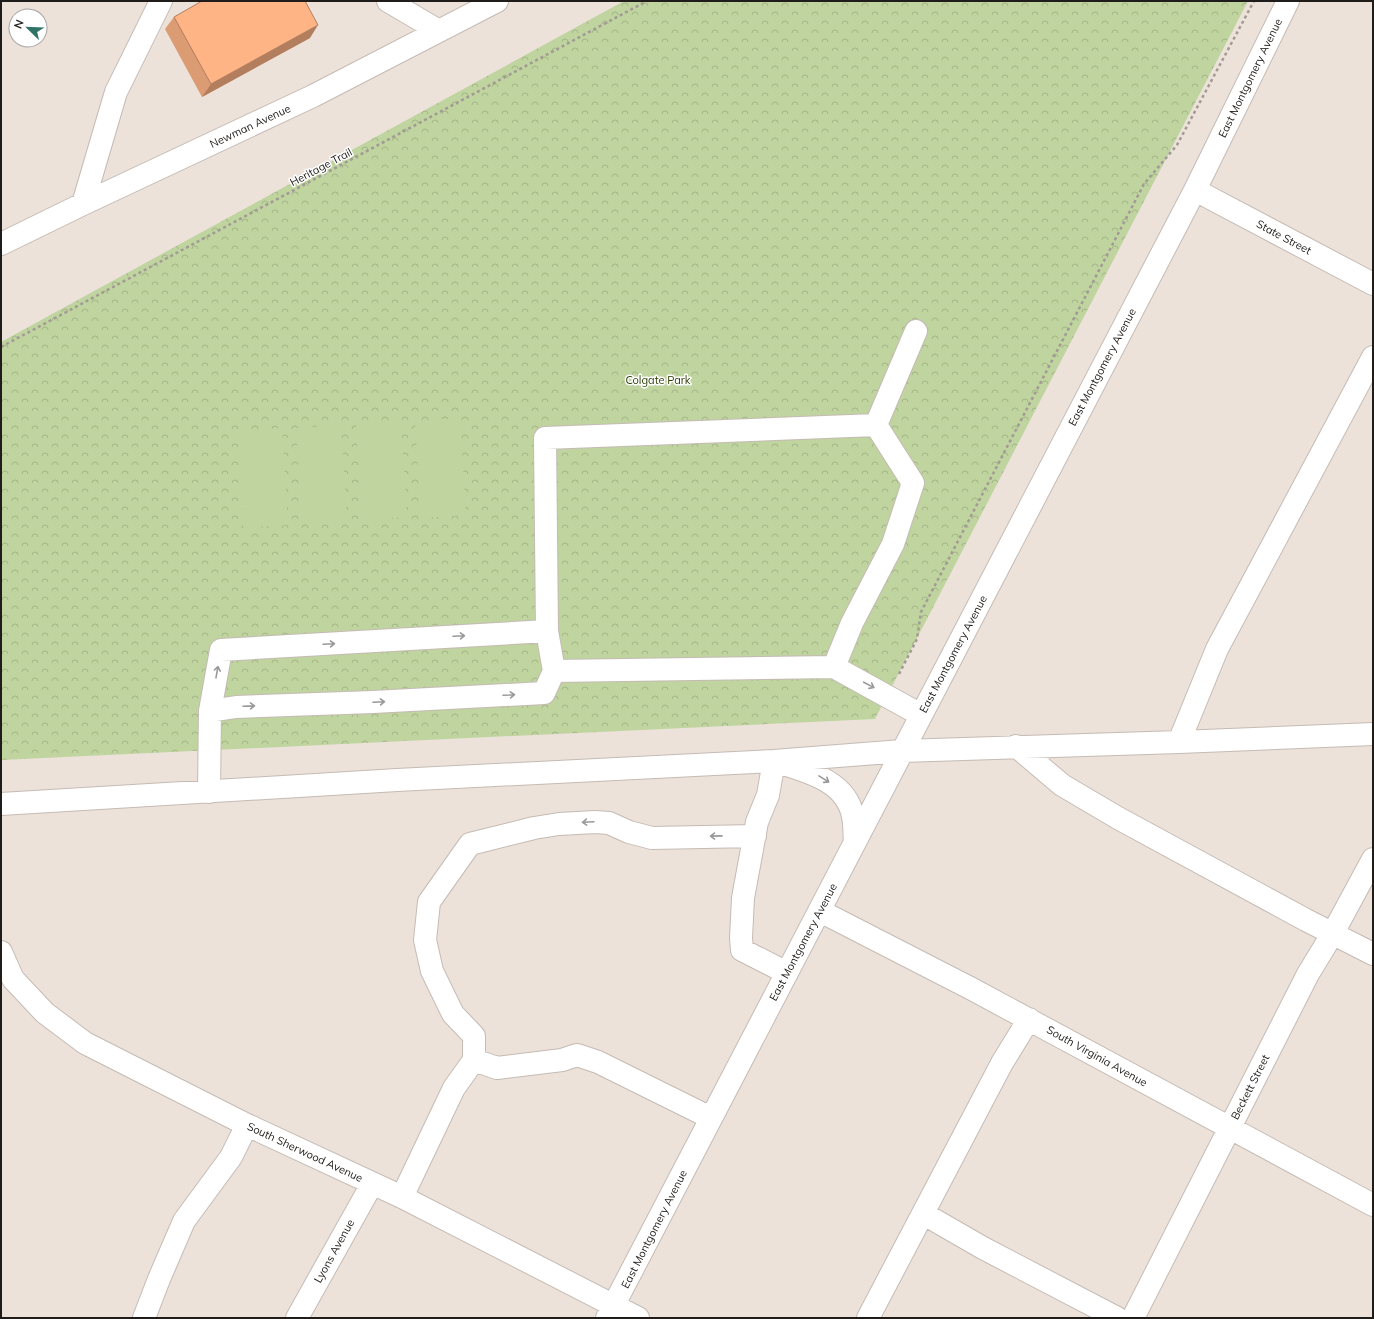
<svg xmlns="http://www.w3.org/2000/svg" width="1374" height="1319" font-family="Mulish,sans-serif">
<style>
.park{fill:url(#park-crowns)}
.garden{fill:#bfd49f}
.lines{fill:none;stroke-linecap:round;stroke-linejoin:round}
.minor-casing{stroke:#c5bbb4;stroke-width:24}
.path{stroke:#a29a94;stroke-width:2.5;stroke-dasharray:3 3;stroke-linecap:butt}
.minor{stroke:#fff;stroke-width:22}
.wall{fill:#db9b73}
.shaded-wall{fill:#b27e5e}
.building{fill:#ffb486;stroke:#b27e5e}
.oneway{stroke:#9a9998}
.labels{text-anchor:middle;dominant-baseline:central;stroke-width:3;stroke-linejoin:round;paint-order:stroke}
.street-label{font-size:11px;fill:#1f1c19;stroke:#fff}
.park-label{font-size:11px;fill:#2d3e05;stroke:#fff}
</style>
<defs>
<pattern id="park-crowns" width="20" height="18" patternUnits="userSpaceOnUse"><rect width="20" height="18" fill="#bfd49f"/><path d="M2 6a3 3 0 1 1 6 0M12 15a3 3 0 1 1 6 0" fill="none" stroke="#a4b588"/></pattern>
</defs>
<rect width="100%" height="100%" fill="#ece2da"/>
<path class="park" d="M624,1h624l-373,718 -874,41v-418z"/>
<path class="garden" d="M460,418l6,97 -45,3 -6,-97z
M401,421l6,96 -45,3 -6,-96z
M341,425l6,96 -45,3 -6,-96z
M282,428l6,97 -45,3 -5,-97z"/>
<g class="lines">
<g class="minor-casing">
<path id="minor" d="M388,1l51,30
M1195,190l178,94
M83,204l33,-112 45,-91
M1,244l82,-40 230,-108 184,-95
M876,425l40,-94
M554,671l280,-4 87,48
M210,711l26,-4 137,-5 171,-9 10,-22 -7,-40 -2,-193 331,-13 37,58 -20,61 -41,79 -18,44
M1179,742l38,-93 156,-292
M1016,746l46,39 56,33 188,102 67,34
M209,792l1,-81 11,-61 326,-19
M1,804l396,-24 377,-19 128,-10 277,-9 194,-8
M820,911l152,78 401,216
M1,952l12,27 32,34 40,30 162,82 155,72 236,121
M787,973l-45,-23 -1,-12 2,-40 14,-76 11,-27 6,-34c31,10 73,19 79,56 2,8 1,17 2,25
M474,1060l23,8 65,-8 15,-5 21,7 113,56
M402,1197l52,-109 20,-28v-24l-21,-22 -21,-43 -7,-31 4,-38 41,-58 64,-16 25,-4 36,-2 14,1 20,9 23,6 103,-2
M924,1214l59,34 134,70
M144,1318l15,-39 25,-58 47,-64 16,-32
M297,1318l75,-134
M607,1318l588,-1128 93,-189
M868,1318l134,-255 27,-44
M1133,1318l175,-344 25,-41 40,-74"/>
</g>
<path class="path" d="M1,347l646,-346
M899,674l18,-35 4,-27 223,-428 33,-39 77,-144"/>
<use href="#minor" class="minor"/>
</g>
<path class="wall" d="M174,17l136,21 -108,59 -37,-68z"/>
<path class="shaded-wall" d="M318,25l-8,13 -108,59 9,-13z"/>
<path class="building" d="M202,1h103l13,24 -107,59 -37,-67z"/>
<defs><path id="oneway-shaft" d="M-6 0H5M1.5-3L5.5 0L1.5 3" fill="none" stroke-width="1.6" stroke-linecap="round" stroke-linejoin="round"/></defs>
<g class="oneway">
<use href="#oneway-shaft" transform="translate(459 636) rotate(-3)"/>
<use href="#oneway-shaft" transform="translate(329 644) rotate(-3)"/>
<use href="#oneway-shaft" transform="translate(217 672) rotate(-80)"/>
<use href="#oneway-shaft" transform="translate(869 685) rotate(28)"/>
<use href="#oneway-shaft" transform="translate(509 695) rotate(-3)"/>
<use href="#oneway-shaft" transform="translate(379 702) rotate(-3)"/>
<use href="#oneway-shaft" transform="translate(249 706) rotate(-2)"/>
<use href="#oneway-shaft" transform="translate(824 779) rotate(32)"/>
<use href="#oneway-shaft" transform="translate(588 822) rotate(177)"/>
<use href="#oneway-shaft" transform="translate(716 836) rotate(179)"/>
</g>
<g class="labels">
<g class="street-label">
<text transform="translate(1250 78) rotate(-64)">East Montgomery Avenue</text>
<text transform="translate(250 126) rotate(-25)">Newman Avenue</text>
<text transform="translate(321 167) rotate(-28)">Heritage Trail</text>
<text transform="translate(1284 237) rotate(28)">State Street</text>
<text transform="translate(1102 367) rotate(-62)">East Montgomery Avenue</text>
<text transform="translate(953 654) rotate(-62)">East Montgomery Avenue</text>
<text transform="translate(803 942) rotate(-62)">East Montgomery Avenue</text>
<text transform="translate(1097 1056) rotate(29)">South Virginia Avenue</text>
<text transform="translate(1250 1087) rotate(-63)">Beckett Street</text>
<text transform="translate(305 1152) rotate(25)">South Sherwood Avenue</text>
<text transform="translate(654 1229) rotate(-63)">East Montgomery Avenue</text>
<text transform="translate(334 1251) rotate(-61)">Lyons Avenue</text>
</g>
<g class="park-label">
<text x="658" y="380">Colgate Park</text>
</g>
</g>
<rect width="1374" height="1319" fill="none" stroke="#1f1c19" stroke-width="4"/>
<g transform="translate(28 28) rotate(293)"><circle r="19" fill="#ffffff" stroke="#a5a4a3"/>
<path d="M0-3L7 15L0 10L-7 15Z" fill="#307467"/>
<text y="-6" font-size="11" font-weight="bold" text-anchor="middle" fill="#1f1c19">N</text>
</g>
</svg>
